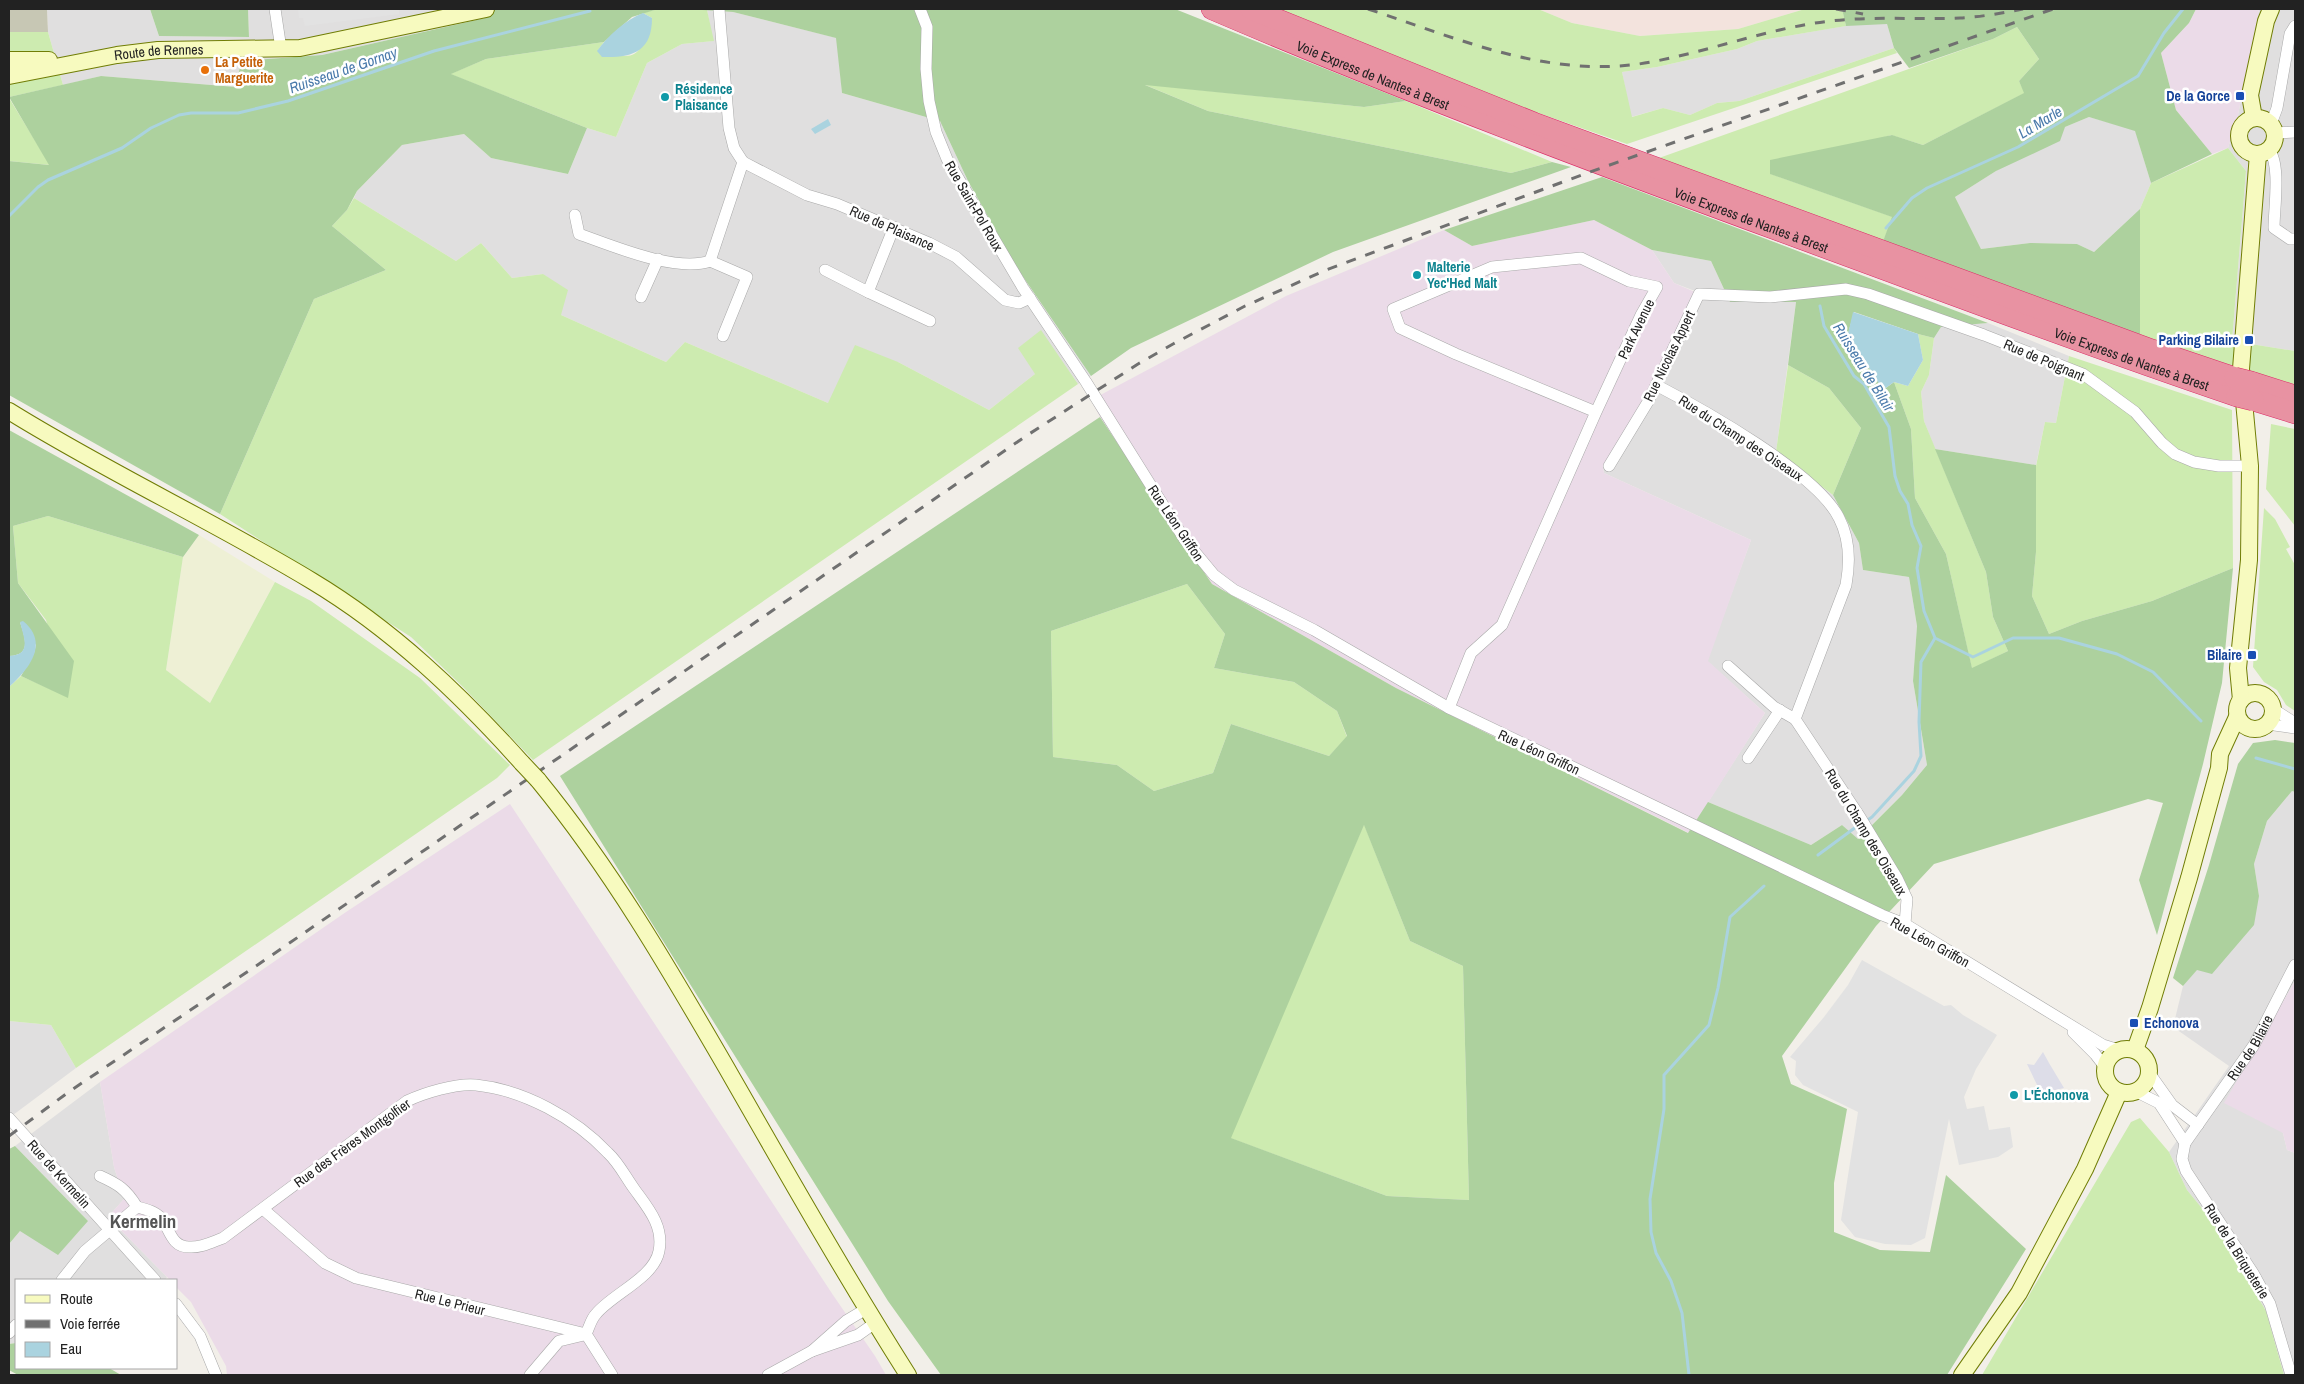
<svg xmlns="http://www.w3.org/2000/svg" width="2304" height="1384" font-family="'Archivo Narrow',sans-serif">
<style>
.residential{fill:#e0dfdf}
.industrial{fill:#ebdbe8}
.military{fill:#f3e3dd}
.construction{fill:#c7c7b4}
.farmland{fill:#eef0d5}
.grass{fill:#cdebb0}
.forest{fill:#add19e;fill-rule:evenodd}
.parking{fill:#e2e2e2}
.plaza{fill:#dddde8}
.water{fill:#aad3df}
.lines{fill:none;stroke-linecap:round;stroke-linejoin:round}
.stream{stroke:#aad3df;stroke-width:3}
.street-casing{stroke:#a9a9a9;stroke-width:12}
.secondary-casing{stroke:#707d05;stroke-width:18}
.highway-casing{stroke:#dc2a67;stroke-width:22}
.street{stroke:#fff;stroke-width:11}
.secondary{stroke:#f7fabf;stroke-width:16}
.highway{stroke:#e892a2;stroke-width:21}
.rail{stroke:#707070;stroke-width:3;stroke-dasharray:10 10;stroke-linecap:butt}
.secondary-bridge-casing{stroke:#707d05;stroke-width:18;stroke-linecap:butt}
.highway-bridge-casing{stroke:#dc2a67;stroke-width:22;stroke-linecap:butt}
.secondary-bridge{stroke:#f7fabf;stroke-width:16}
.highway-bridge{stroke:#e892a2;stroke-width:21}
.food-dot{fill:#e8710a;stroke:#fff;stroke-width:2}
.transit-dot{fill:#1a4fb4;stroke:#fff;stroke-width:2}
.culture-dot{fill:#0f9aa8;stroke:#fff;stroke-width:2}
.labels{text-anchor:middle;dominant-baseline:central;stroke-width:5;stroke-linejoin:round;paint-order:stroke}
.street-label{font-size:14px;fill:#222;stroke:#fff}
.food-label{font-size:14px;font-weight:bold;fill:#c56008;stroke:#fff;text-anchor:start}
.culture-label{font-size:14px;font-weight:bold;fill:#0d838f;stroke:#fff;text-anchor:start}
.transit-label{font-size:14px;font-weight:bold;fill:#164399;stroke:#fff;text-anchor:end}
.water-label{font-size:15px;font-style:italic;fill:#4a7aab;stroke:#fff}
.district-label{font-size:19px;font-weight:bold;fill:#555;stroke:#fff}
</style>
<rect width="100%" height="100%" fill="#f2efe9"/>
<path class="residential" d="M47,9h103l9,27 90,1 -1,-28h235l2,9 -163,37 -81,6 -5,26 -135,-11 -38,9 -15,-53z
M2259,9h36v342l-63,-10 14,-170 -18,-23 10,-33z
M707,10l26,2 104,26 5,55 98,28 28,60 47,84 76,111 -13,8 -38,-54 -5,44 -46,36 -91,-48 -70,41 -143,-61 -19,20 -105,-47 -18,-41 -31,4 -31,-35 -25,18 -102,-63 3,-7 45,-46 62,-11 27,24 77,16 19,-46 29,9 31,-74 35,-19 31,-3z
M1857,24h30l7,24 -155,53 -22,2 -27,12 -27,-7 -32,9 -9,-45 35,-5 80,-18 20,-8z
M2089,117l46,13 16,53 -11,26 -46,43 -17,-8 -47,-1 -49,6 -26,-52 110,-70z
M1652,250l59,11 19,41h66l-20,150 57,43 26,48 4,27 46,7 8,49 -4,55 14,84 -25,30 -45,44 -15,-14 -31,20 -103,-43 57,-89 -58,-52 44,-121 -147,-67 -1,-6 46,-75 46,-101 -21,-8z
M1988,323l81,33 -13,67 -11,-1 -9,43 -101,-16 -11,-28 -3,-29 8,-17 5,-37 7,-11z
M2292,791l3,1v189l-56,97 44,55 4,17 8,3v222h-11l-18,-64 -52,-88 -27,-33 -18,-38 60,-86 -56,-39 10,-41 76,-90 -5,-32 13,-43z
M9,1021l42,4 25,43 -67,50z
M100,1082l14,85 10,32 -16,18 59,60 -2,3h-149v63l-7,1v2v-102l11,-13 68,-10 -73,-75z"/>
<path class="industrial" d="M2196,9h63l-21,106 -10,33 -16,6 -36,-44 -15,-57 28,-30z
M1594,220l58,30 22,33 21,9 -46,100 -46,75 1,6 147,67 -43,121 57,52 -76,120 -293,-145 -184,-104 -112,-167 -9,-17 195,-104 158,-66 28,16z
M510,804l323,491 42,61 11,19h-659l-1,-9 -35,-64 -15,-15v-7h-6l-62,-63 16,-18 -10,-32 -14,-85 246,-170z
M2295,981v172l-8,-3 -4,-17 -59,-30z"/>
<path class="military" d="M1538,9h267l-67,20 -98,7 -68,-13z"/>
<path class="construction" d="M9,9h38l1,23h-39z"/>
<path class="farmland" d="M199,535l76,47 -65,121 -44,-33 17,-113z"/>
<path class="grass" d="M658,9l49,1 7,31 -32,3 -35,19 -31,74 -29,-9 -137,-54 36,-15 118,-17 -6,8c41,13 41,6 54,-32l-9,-5z
M1276,9h262l34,14 68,13 98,-7 67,-20h37l4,17 -89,15 -20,8 -80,18 -35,5 10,45 31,-9 27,7 27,-12 22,-2 155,-53 3,5 -270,91 -117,-41z
M2017,27l22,32 -20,22 6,12 -102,52 -32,-10 -120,39 122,43 -11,27 -223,-86 334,-119z
M9,32h39l15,53 -54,12z
M1143,84l221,23 42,-6 146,61 -41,11 -303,-62z
M9,98l41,67 -41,-4z
M2228,148l18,23 -14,170 63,10v37l-155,-50v-129l11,-26z
M354,198l102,63 25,-18 31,35 31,-4 25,16 -7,25 105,47 19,-20 143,61 27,-58 43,17 91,48 46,-36 -17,-26 23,-18 37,54 -545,376 -70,-73 -52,-50 -191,-123 94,-215 72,-29 -54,-44 15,-16z
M1918,334l16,4 -5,37 -8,17 3,29 62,151 7,45 15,34 -36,18 -26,-115 -31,-56 -4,-69 -17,-47 14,4 15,-26z
M2069,356l163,54 1,158 -81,33 -70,20 -33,13 -17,-38 4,-44 -1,-81 10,-49 11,1z
M1788,365l41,23 32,40 -28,67 -57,-43z
M2271,424l24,5v97l-29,-37z
M2264,508l11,11 15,28 -4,2 9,16v146l-9,-6 -9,-15 -13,-8 -11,-15z
M48,516l135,41 -17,113 44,33 65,-121 36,19 109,77 90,87 -13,13 -421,290 -25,-43 -42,-4v-334l12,-11 47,21 -22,-77 -28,-37 -5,-57z
M1187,584l38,50 -11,34 80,14 43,29 10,26 -18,19 -98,-32 -18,49 -59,18 -37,-26 -64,-8 -2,-126z
M1364,824l46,117 53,25 6,234 -82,-4 -157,-58z
M2140,1118l29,34 18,38 27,33 52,88 18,64h-302l149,-253z"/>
<path class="forest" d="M150,9h98l1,28 -90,-1z
M483,9h175l-26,8 -28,25 -118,17 -35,15 136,54 -19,46 -77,-16 -27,-24 -62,11 -45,46 -10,19 -15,16 54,44 -72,29 -94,215 -211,-119v-234l40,4 -40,-68 92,-21 135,11 5,-26 81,-6 163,-37z
M687,9h488l231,92 -42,6 -219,-22 63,26 303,62 41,-11 19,5 -238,85 -202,96 -40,28 -76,-111 -47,-84 -28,-60 -98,-28 -6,-55 -103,-26z
M1842,9h354l-7,14 -28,30 15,57 36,44 -61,29 -16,-52 -46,-14 -24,10 -5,14 -64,30 -41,26 26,52 49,-6 47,1 17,8 46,-43v129l-258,-94 10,-27 -122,-43v-14l122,-25 31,10 101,-52 -5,-12 20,-22 -22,-32 -24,12 -84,29 -15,-20 -7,-24 -41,2z
M1602,177l386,146 -47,4 -7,11 -16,-4 -64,-22 -6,22 35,56 11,-8 17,47 4,69 31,56 26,114 36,-17 -15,-34 -7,-45 -51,-123 101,16v87l-4,44 17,38 33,-13 70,-20 81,-33 -11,115 -19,81 -46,171 -18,-55 24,-77 -15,-4 -214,65 -58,62 -94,130 9,28 56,25 -13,74v49l46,18 50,2 16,-77 80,74 -79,126h-1006l-53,-74 -328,-525 540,-359 112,167 184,104 292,145 20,-31 103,43 31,-20 16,14 44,-44 25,-30 -14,-84 4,-55 -8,-49 -46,-7 -4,-27 -26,-48 28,-67 -32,-40 -41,-23 8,-63h-66l-19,-41 -59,-11 -58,-30 -122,26 -28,-16zM1187,584l38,50 -11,34 80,14 43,29 10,25 -18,20 -98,-32 -18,49 -59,18 -37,-26 -64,-8 -2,-126zM1364,825l46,116 53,25 6,234 -82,-4 -156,-58z
M9,430l190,105 -16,22 -135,-41 -35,10 5,57 56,78 -6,37 -47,-22 13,-23 2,-8 -16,-23c5,16 12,33 -11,34z
M2275,740l20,3v49l-3,-1 -25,30 -13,43 5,32 -5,29 -42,49 -15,-4 -14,16 -10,-8 36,-113 29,-101 15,-21z
M15,1146l73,75 -30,34 -38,-24 -11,13v-95z
M16,1343v25h93l12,7h-103l-9,-5v-26z"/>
<path class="parking" d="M298,9h101v5l-94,12 -2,-8h-4z
M1862,960l82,46 7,-1 12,10 34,20 -21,34 -12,28 3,12 17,-3 5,24 21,-3 3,20 -15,10 -39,8 -10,-46 -24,119 -14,7 -26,-1 -30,-7 -14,-17 17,-108 -55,-27 -8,-10 1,-14 -6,-4 34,-40 24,-32z"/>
<path class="plaza" d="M2043,1052l6,11 15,25 -26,6 -1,-4 2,-1 -12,-25 7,1z"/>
<path class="water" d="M643,13l9,5c0,34 -20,40 -50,39l-5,-6c12,-16 28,-31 46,-38z
M828,119l3,6 -16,9 -4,-5z
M1853,312l65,22 5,26 -15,26 -14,-4 -11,8 -35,-56z
M23,621c27,22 6,48 -14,66v-31c23,-1 15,-18 11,-34z"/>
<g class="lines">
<path class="stream" d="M9,216l29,-29 10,-7 74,-32 29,-20 28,-13 12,-2h47l50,-12 146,-50 156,-40
M1886,228l26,-30 15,-10 91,-41 120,-71 26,-43 19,-24
M1820,306l4,20 30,50 10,8 25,43 6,49 5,15 8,13 4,21 9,21 -4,22 7,43 11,27 38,19 40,-19h46l58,16 36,18 48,49
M2256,758l39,11
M1866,821l6,-4 42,-46 7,-15 -2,-34 2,-60 14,-24
M1818,855l42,-31
M1689,1375l-7,-62 -11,-32 -15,-28 -5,-21 -1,-33 14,-90v-34l45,-50 9,-37 12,-71 34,-31"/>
<g class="street-casing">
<g id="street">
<path d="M275,9l6,40"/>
<path d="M719,9l10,119 5,20 9,14 -33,99 37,16 -24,59"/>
<path d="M920,9l7,18 -1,42 3,32 7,31 11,27 76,129 63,94 99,158 29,35 20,15 80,40 135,78 433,207 23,9 198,121 16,5"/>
<path d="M2271,124l6,-16 13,-74 5,-8"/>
<path d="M2276,133l19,-1"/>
<path d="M2269,150c12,14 5,59 5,78l16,11h5"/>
<path d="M743,162l64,33 30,9 92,39 27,14 49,43 14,3 11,-5"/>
<path d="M575,215l4,19c34,12 97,39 131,27"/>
<path d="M825,270l43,22 26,-65"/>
<path d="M868,292l62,29"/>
<path d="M641,297l17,-38"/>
<path d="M1656,385c46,24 161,88 183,133 11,21 11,45 7,67l-51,134 65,98 37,61 10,21 -2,25"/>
<path d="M1609,466l40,-66 50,-106 71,3 76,-8 22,5 116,41 99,39 52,38 27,31 13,11 19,8 25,4h31"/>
<path d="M1728,666l46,41 21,12"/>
<path d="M1449,708l22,-55 31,-28 94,-213 45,-97 16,-28 -28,-6 -48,-23 -89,9 -99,42 7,19 56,26 140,58"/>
<path d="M2273,709l22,14"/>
<path d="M2267,724l28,4"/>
<path d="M1748,758l32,-48"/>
<path d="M2073,1032l22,22 10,13"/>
<path d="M2150,1074l22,31 26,20"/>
<path d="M2137,1092l22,11 26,40"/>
<path d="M9,1118l146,162"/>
<path d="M100,1176c18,8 26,13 37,31"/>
<path d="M263,1209l62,54 31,15 230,56"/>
<path d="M62,1280l23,-29 52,-44c8,2 18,4 24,11 9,11 10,29 28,29 12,1 23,-5 34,-9l184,-137c17,-8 49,-18 69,-16 48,5 99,33 132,68 11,10 18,25 27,37 13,18 29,36 24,61 -5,27 -47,43 -63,63 -5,5 -7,14 -10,20l26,41"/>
<path d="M176,1304l24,32 16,39"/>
<path d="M866,1309l-20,12 -34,30 46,-16 17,-12"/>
<path d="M9,1333l7,-8"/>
<path d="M530,1375l29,-34 25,-6"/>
<path d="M768,1375l44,-24"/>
<path id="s1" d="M2291,1375l-21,-71 -17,-31 -67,-102 -4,-12 3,-16 69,-98 41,-80"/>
</g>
</g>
<g class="secondary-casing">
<g id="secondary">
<path d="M9,60h40"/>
<path id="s2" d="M9,76l108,-21 41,-5 142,-2 186,-39"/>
<circle cx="2257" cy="136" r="18"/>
<path d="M2254,118l-4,-23 16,-74 5,-12"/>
<path d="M9,411c98,61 204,110 303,170 80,48 148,113 210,182"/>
<circle cx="2255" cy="711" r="18"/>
<path d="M2241,700l-3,-32 11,-108 1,-94 -9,-97 17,-215"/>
<path d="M538,780c73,89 130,187 188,287 59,103 118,207 182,308"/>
<circle cx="2127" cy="1071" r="22"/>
<path d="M2135,1050l15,-42 39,-130 30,-110 1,-14 17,-37"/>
<path d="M1962,1375l57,-82 66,-124 34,-77"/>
</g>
</g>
<g class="highway-casing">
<g id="highway">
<path id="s3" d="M1212,9c194,83 392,157 590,230 145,53 289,108 435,157"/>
<path d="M1251,9l283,114 618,227 83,28"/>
<path d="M2251,382l44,14"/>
<path d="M2253,400l42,13"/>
</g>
</g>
<use href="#street" class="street"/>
<use href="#secondary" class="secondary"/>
<use href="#highway" class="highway"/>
<path class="rail" d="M1368,9c89,29 175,68 271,55 65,-10 127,-36 192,-43 43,-5 86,-1 129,-3 21,-1 42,-5 63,-9
M1836,9l27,5
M9,1136l61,-45 189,-127 767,-528 112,-72 35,-20 72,-38 81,-36 261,-97 466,-164"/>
<g class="secondary-bridge-casing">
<path id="secondary-bridge" d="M522,763l16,17"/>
</g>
<g class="highway-bridge-casing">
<path id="highway-bridge" d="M2235,378l16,4
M2237,396l16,4"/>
</g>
<use href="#secondary-bridge" class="secondary-bridge"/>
<use href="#highway-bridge" class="highway-bridge"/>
</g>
<circle class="food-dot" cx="205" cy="70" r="5"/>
<g class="transit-dot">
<rect x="2235" y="91" width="10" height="10" rx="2.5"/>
<rect x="2244" y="335" width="10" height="10" rx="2.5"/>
<rect x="2247" y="650" width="10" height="10" rx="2.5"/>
<rect x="2129" y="1018" width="10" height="10" rx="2.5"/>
</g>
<g class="culture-dot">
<circle cx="665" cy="97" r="5"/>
<circle cx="1417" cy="275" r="5"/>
<circle cx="2014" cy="1095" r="5"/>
</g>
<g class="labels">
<g class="street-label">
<text stroke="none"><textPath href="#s2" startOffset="152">Route de Rennes</textPath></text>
<text stroke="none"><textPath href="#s3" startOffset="174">Voie Express de Nantes à Brest</textPath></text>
<text transform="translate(974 206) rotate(60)">Rue Saint-Pol Roux</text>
<text stroke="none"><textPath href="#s3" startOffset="579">Voie Express de Nantes à Brest</textPath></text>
<text transform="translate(892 228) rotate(24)">Rue de Plaisance</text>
<text transform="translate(1636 329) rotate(-64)">Park Avenue</text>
<text transform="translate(1669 356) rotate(-64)">Rue Nicolas Appert</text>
<text stroke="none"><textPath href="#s3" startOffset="984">Voie Express de Nantes à Brest</textPath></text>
<text transform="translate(2044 360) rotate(23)">Rue de Poignant</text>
<text transform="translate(1741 438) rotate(33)">Rue du Champ des Oiseaux</text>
<text transform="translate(1176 523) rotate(56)">Rue Léon Griffon</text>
<text transform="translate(1539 752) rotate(25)">Rue Léon Griffon</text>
<text transform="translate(1866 832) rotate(59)">Rue du Champ des Oiseaux</text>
<text transform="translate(1930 942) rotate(29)">Rue Léon Griffon</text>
<text stroke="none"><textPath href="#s1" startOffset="376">Rue de Bilaire</textPath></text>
<text transform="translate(352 1143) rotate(-36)">Rue des Frères Montgolfier</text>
<text transform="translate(59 1174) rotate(48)">Rue de Kermelin</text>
<text transform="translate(2237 1251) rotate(58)">Rue de la Briqueterie</text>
<text transform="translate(450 1302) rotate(14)">Rue Le Prieur</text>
</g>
<g class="food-label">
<text x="215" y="62">La Petite<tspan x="215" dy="16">Marguerite</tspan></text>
</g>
<g class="culture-label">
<text x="675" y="89">Résidence<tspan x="675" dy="16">Plaisance</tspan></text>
<text x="1427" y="267">Malterie<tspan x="1427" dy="16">Yec'Hed Malt</tspan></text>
<text x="2024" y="1095">L'Échonova</text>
</g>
<g class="transit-label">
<text x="2230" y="96">De la Gorce</text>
<text x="2239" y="340">Parking Bilaire</text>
<text x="2242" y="655">Bilaire</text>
<text x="2144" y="1023" text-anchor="start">Echonova</text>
</g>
<g class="water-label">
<text transform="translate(343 70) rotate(-19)">Ruisseau de Gornay</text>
<text transform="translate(2040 122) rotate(-31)">La Marle</text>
<text transform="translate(1864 367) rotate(58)">Ruisseau de Bilair</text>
</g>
<g class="district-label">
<text x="143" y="1221">Kermelin</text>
</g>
</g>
<rect width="2304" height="1384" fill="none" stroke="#222222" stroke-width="20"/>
<rect x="15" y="1279" width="162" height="90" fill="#ffffff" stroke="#a7a7a7"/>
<rect x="25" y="1295" width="25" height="8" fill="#f7fabf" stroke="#a7a7a7"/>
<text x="60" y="1304" font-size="15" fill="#222222">Route</text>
<rect x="25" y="1320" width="25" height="8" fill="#707070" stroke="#a7a7a7"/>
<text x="60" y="1329" font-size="15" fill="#222222">Voie ferrée</text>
<rect x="25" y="1342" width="25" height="15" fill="#aad3df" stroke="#a7a7a7"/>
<text x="60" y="1354" font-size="15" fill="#222222">Eau</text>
</svg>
